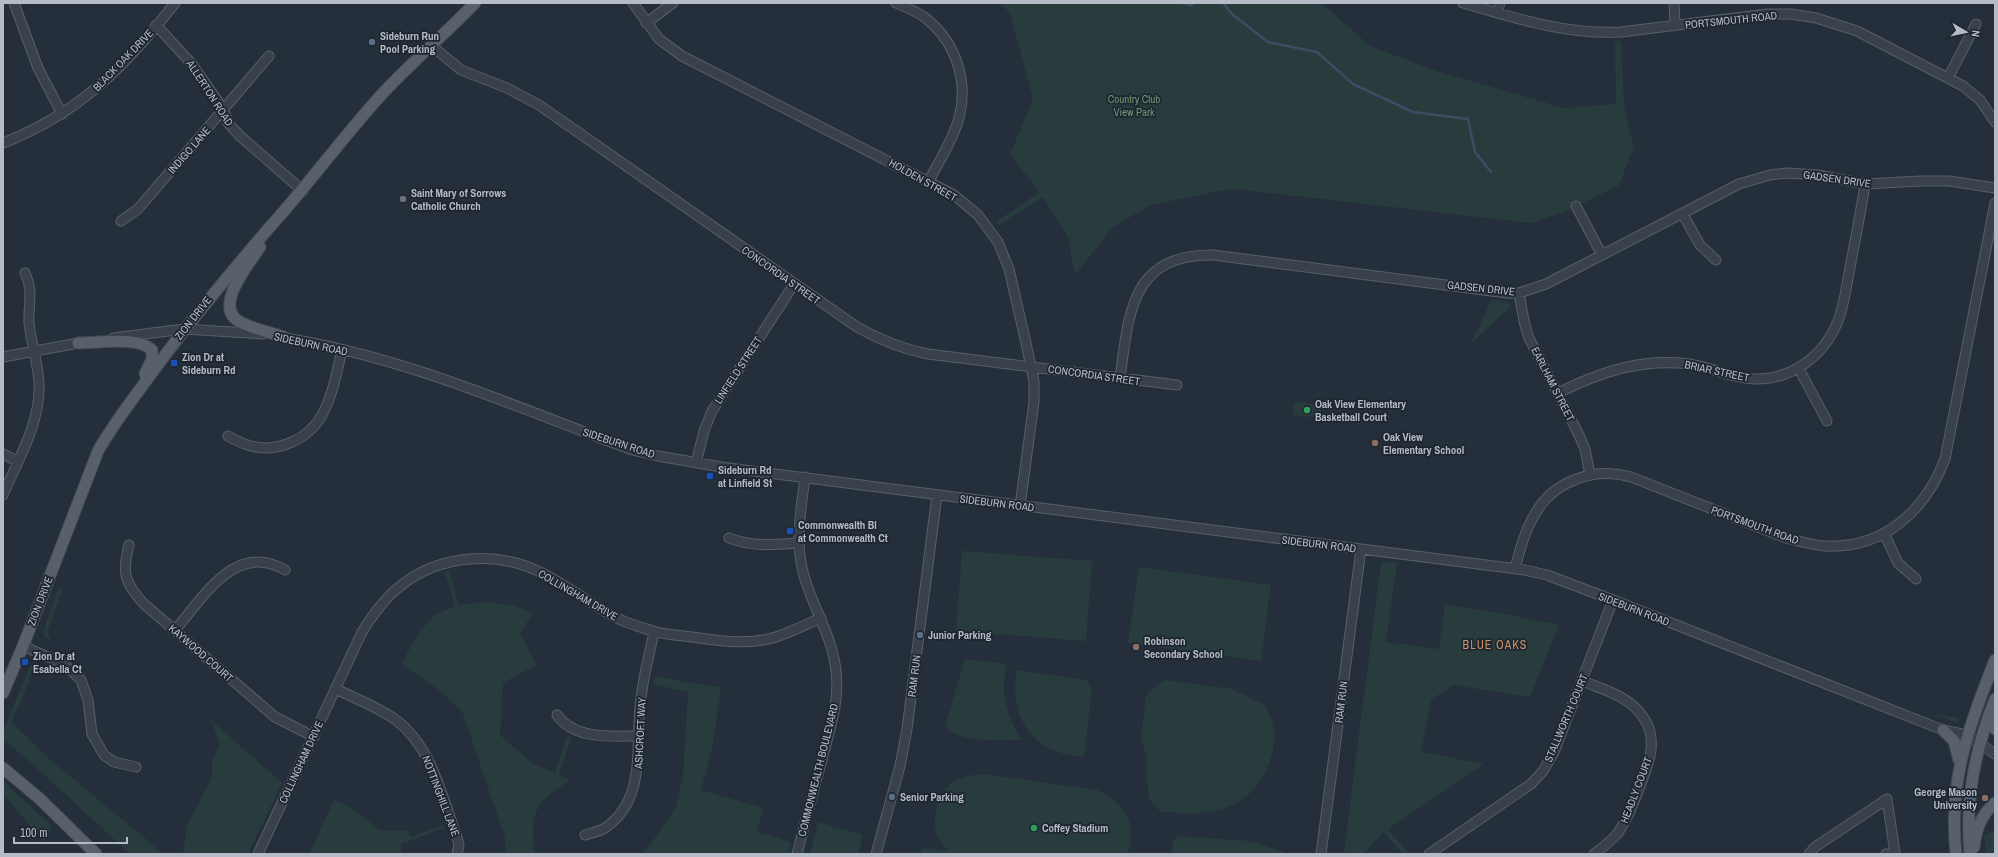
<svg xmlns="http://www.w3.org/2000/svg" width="1998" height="857" font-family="'Archivo Narrow',sans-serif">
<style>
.green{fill:#283c3d}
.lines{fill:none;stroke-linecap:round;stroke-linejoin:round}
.stream{stroke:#3c4d63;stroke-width:2.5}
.minor-casing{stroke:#575f69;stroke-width:11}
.major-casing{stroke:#424a54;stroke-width:13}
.minor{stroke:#39414b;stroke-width:9}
.major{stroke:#57606b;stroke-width:11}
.service-dot{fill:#5c6f8a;stroke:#1e2630;stroke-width:1.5}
.worship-dot{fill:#6b7280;stroke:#1e2630;stroke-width:1.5}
.transit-dot{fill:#1a4fb4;stroke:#1e2630;stroke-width:1.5}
.leisure-dot{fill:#2e9e5b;stroke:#1e2630;stroke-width:1.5}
.education-dot{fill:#8d6e63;stroke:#1e2630;stroke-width:1.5}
.labels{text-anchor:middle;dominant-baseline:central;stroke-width:3.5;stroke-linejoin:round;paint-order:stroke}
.street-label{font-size:11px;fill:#b5bcc7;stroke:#1e2630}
.poi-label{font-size:11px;font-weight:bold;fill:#b5bcc7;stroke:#1e2630;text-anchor:start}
.park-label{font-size:11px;fill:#6e9676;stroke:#1e2630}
.neighbourhood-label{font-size:12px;letter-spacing:1px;fill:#cc936a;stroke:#1e2630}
</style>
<rect width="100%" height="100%" fill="#252f3b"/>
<path class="green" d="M1000,3h321l49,43 66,25 128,37 52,-4 -1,-63h6l3,65 10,41 -15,38 -50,25 -38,13 -297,-34 -10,1 -73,15 -38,22 -38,48 -7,-38 -25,-40 -44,28 -2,-4 43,-29 -30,-37 23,-57 -23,-85z
M1492,299l14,3 6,4 -41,37z
M1294,402l27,3v13l-28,-3z
M962,551l130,10 -6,80 -130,-10z
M1381,561l16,2 -11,79 53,7 6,-44 57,8 57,12 -29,72 -77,-12 -22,15 -10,52 63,12 -96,65 21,25h-6l-20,-22 -19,22h-20z
M1139,567l132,18 -10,76 -133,-18z
M449,571l10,34c23,-3 52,-5 73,9l-12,19 16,32 -33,18 -3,52 33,29 22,9 12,-37 4,2 -12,37 11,5c-22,15 -38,24 -37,53 0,8 -1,14 4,21h-31l-1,-17 -43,-126 -27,-24 -34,-23 19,-33 15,-16 20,-9 -10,-34z
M58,588l4,3 -15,41 4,10 -7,-6v-6z
M39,655l1,3 -5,5 -13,36 -11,23 35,34 118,98h-34l-102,-94 -25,-21v-8l30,-71z
M965,659l41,5c-5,31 0,49 15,76 -21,0 -61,4 -76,-14z
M1017,670l69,10 6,9 -8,68c-50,-3 -76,-38 -67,-87z
M655,676l35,7 31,4 -8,57 -12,46 62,18 -6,24 34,10 -3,12h-146l16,-20 18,-27 7,-32 5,-83 -35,-8z
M1165,680l67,9 34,17c2,6 5,12 7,17 6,33 -12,70 -43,83 -22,10 -47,8 -70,5l-11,-12 -3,-24 1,-17 -6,-21 5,-42 11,-10z
M1934,714l25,4 -1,5z
M210,719l72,64 -34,71h-65l4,-28 25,-48v-15l8,-20z
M984,774l113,16c27,13 42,34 30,64h-206l1,-6 25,3c-3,-6 -10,-13 -11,-19 -2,-7 -1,-18 1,-25 8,-26 22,-31 47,-33z
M3,781l49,45 -8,16 -41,-48z
M334,800l18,8 28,22 28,1 3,6 33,-12v3l-43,16v10h-92z
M818,822l45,13 -5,19h-48z
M1995,830v18l-4,6h-4l-3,-19z
M1179,836l71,5 40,13h-119l2,-14z"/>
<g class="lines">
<path class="stream" d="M1183,3l9,2 1,-2
M1223,3l9,11 36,28 49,10 36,32 60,28 55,7 7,33 16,20"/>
<g class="minor-casing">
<path id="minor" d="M14,3l24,65 24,46
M633,3l26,36 23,17 272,139 24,20 20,27 11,27 17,74 8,38v21l-14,104
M896,3c10,4 19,8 28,14 31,23 45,63 35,101 -6,22 -20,43 -30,63
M1463,3c52,15 103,32 158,29l146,-18h24l25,4 41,13 106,55 17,14 15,22
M1674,3l1,22
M1497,13l3,-10
M646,23l27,-20
M156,25l35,38 33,47 4,13 12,13 63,55
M432,46l29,24 46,18 32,17 318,222c23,13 45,22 71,27l249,31
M1948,78l28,-54
M3,143c75,-29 123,-77 172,-140
M1576,206l26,49
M1682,213l18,32 16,15
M121,221l17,-12 131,-153
M1519,293l5,28 4,15 51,99 6,14 5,26
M278,337c123,18 238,70 354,113l26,6 63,11 804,103 22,5 66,25 330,130 24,5 28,19
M113,338l71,-9 79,5
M3,357l81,-15
M1799,369l28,52
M1120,378c9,-64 10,-124 93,-123l294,38h12l27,-9 193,-100 31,-9 17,-2 31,2 47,9 56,-3h28l46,7
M1558,393c42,-21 83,-35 131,-29 22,3 43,14 65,15 38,1 70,-23 84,-58 7,-18 9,-40 13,-59 5,-26 10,-51 14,-78
M228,436c7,4 15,8 23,10 27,7 58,-7 71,-31 11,-20 15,-44 20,-65
M3,454l14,7
M696,463l8,-32 8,-20 82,-127
M3,495c15,-35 38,-73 36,-112 -1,-20 -8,-40 -10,-60 -1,-20 5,-31 -4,-50
M1884,533l14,30 18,16
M729,538c23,9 45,7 69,5
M129,545c-7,27 -5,37 14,58l132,114 39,20
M1515,568c5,-18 10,-38 20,-54 19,-34 60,-47 96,-37l155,61c13,3 25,7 39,8 59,3 100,-35 120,-87l50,-256
M175,630c29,-33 60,-89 110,-60
M23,646l41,18 17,16 7,20 4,34 12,21 10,7 22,5
M1582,681c23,9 50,16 63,39 5,8 7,20 6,30 -2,17 -23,70 -34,84 -7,8 -15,14 -23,20
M336,689c20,10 42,18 60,31 36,27 46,77 61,117l2,8 -2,9
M557,715c18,25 53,21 81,21
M585,835c7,-2 15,-4 20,-7 41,-28 31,-80 35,-121 2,-26 9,-51 14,-75
M258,854l104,-222c10,-16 21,-32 36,-44 41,-35 102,-38 148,-13 23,12 44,28 67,41 12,7 27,11 40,15 12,4 26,4 39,6 29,4 58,9 87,-1 14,-5 28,-12 42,-18
M797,854c8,-31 16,-63 25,-94 7,-29 18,-58 14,-89 -3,-30 -18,-55 -28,-83 -15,-39 -8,-71 -3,-111
M876,854l24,-88 7,-37 30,-234
M1321,854l40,-305
M1429,854l102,-70 12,-13 11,-19 59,-152
M1809,854l6,-7 72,-48 8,54 -9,1"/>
</g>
<g class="major-casing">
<path id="major" d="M260,247c-11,17 -48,60 -20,75 13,7 30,10 44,15
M78,343c21,0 60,-7 74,7v9l-7,15
M3,693l20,-47 75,-195c14,-25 31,-47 48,-70 38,-53 80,-103 123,-153 39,-43 74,-91 113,-134 30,-32 63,-60 93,-91
M1995,711v18
M1943,730l11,11 5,19
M3,768l37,31 56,55
M1974,847c2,-18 7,-32 21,-44
M1956,854c-8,-74 13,-127 39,-194
M1970,854c-5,-55 5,-104 25,-155"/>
</g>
<use href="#minor" class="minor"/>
<use href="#major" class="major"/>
</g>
<g class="service-dot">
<circle cx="372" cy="42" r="4"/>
<circle cx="920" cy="635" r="4"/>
<circle cx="892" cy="797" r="4"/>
</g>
<circle class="worship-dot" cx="403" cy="199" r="4"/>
<g class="transit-dot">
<rect x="170" y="359" width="8" height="8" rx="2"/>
<rect x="706" y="472" width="8" height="8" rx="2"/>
<rect x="786" y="527" width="8" height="8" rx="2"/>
<rect x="21" y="658" width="8" height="8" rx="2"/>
</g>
<g class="leisure-dot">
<circle cx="1307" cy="410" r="4"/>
<circle cx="1034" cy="828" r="4"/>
</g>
<g class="education-dot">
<circle cx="1375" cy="443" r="4"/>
<circle cx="1136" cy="647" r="4"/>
<circle cx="1985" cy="798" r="4"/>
</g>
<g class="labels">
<g class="street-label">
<text transform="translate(1731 20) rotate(-6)">PORTSMOUTH ROAD</text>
<text transform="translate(123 60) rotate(-46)">BLACK OAK DRIVE</text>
<text transform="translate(210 93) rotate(57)">ALLERTON ROAD</text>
<text transform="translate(189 150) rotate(-49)">INDIGO LANE</text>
<text transform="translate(1837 179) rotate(8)">GADSEN DRIVE</text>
<text transform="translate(923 180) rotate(29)">HOLDEN STREET</text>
<text transform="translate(781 275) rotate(35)">CONCORDIA STREET</text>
<text transform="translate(1481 288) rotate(6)">GADSEN DRIVE</text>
<text transform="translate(193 318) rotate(-52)">ZION DRIVE</text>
<text transform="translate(311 344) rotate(12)">SIDEBURN ROAD</text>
<text transform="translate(738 370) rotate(-57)">LINFIELD STREET</text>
<text transform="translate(1717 371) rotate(12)">BRIAR STREET</text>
<text transform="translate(1094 375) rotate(8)">CONCORDIA STREET</text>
<text transform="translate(1553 384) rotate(63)">EARLHAM STREET</text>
<text transform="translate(619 443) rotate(18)">SIDEBURN ROAD</text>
<text transform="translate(997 503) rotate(7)">SIDEBURN ROAD</text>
<text transform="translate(1755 525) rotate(20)">PORTSMOUTH ROAD</text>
<text transform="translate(1319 544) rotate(7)">SIDEBURN ROAD</text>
<text transform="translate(578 595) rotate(30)">COLLINGHAM DRIVE</text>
<text transform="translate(40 601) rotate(-69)">ZION DRIVE</text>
<text transform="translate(1634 609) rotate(21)">SIDEBURN ROAD</text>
<text transform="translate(201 653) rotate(41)">KAYWOOD COURT</text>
<text transform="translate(914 676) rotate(-83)">RAM RUN</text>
<text transform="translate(1341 702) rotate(-83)">RAM RUN</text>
<text transform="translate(1566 718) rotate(-67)">STALLWORTH COURT</text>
<text transform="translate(640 733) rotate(-87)">ASHCROFT WAY</text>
<text transform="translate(301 762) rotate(-65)">COLLINGHAM DRIVE</text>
<text transform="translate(818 770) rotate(-76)">COMMONWEALTH BOULEVARD</text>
<text transform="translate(1636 790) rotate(-69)">HEADLY COURT</text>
<text transform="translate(441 796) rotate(69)">NOTTINGHILL LANE</text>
</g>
<g class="poi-label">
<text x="380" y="36">Sideburn Run<tspan x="380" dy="13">Pool Parking</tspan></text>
<text x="411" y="193">Saint Mary of Sorrows<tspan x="411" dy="13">Catholic Church</tspan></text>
<text x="182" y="357">Zion Dr at<tspan x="182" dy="13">Sideburn Rd</tspan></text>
<text x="1315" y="404">Oak View Elementary<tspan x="1315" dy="13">Basketball Court</tspan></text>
<text x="1383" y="437">Oak View<tspan x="1383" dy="13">Elementary School</tspan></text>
<text x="718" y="470">Sideburn Rd<tspan x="718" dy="13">at Linfield St</tspan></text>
<text x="798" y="525">Commonwealth Bl<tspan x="798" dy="13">at Commonwealth Ct</tspan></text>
<text x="928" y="635">Junior Parking</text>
<text x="1144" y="641">Robinson<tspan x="1144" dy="13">Secondary School</tspan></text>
<text x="33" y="656">Zion Dr at<tspan x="33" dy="13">Esabella Ct</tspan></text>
<text x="1977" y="792" text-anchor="end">George Mason<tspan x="1977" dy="13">University</tspan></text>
<text x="900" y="797">Senior Parking</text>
<text x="1042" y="828">Coffey Stadium</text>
</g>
<g class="park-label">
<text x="1134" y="99">Country Club<tspan x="1134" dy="13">View Park</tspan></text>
</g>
<g class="neighbourhood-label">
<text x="1495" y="645">BLUE OAKS</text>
</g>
</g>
<rect width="1998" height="857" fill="none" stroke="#b5bcc7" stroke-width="8"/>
<g transform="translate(1966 32) rotate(99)" stroke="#1e2630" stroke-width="3" paint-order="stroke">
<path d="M0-3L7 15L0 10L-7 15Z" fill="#b5bcc7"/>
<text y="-6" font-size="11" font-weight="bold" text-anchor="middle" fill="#b5bcc7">N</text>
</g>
<path d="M14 837v6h113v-6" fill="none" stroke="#b5bcc7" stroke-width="2"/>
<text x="20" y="837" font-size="12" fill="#b5bcc7" stroke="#1e2630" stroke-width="3" paint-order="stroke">100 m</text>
</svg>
